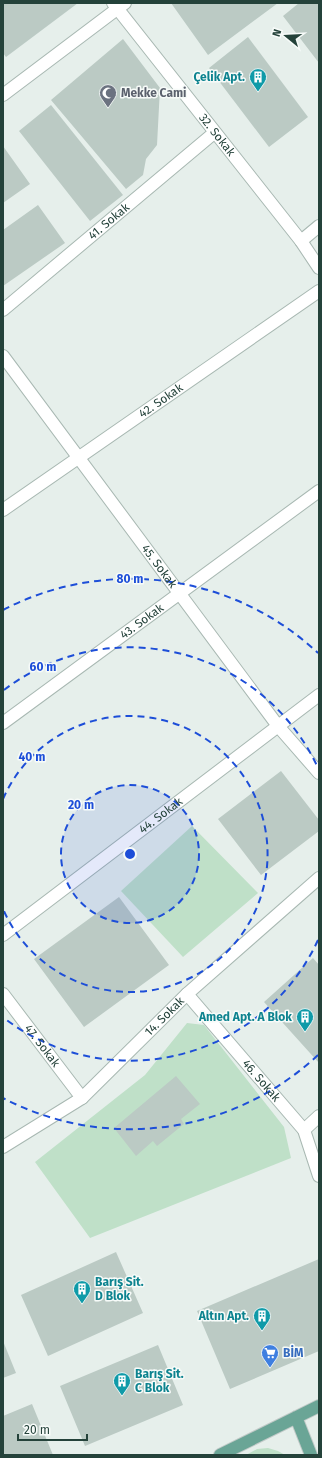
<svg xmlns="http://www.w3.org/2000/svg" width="322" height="1458" font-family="'Fira Sans',sans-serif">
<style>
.green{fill:#bfe0c8}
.building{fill:#bbcac4}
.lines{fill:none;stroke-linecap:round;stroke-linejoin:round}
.minor-casing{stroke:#a8b8b2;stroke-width:14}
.major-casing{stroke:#c2cac8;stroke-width:14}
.minor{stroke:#fff;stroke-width:12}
.major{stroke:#6aa596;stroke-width:12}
.ring{fill:none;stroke:#1d4ed8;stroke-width:2;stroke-dasharray:7 5}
.labels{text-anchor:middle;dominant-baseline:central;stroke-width:3;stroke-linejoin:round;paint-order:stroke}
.culture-label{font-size:12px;font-weight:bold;fill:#0d838f;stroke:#f7fbf9;text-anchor:end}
.worship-label{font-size:12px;font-weight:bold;fill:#5b616d;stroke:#f7fbf9;text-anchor:start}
.street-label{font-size:12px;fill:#24423a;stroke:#f7fbf9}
.shop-label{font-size:12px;font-weight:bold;fill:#366cbe;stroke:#f7fbf9;text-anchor:start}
.centre{fill:#1d4ed8;stroke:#f7fbf9;stroke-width:2}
.ring-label{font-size:12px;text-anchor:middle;font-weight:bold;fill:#1d4ed8;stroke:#f7fbf9;stroke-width:3;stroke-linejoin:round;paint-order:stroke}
</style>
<rect width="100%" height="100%" fill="#e6efeb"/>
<path class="green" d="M192,826l66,67 -75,64 -62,-66z
M187,1023l17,2 80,102 7,31 -201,80 -55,-76 110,-87z
M268,1448l10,3 7,4h-39l11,-6z"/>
<path class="building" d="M3,3h75l-72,54 -3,-4z
M171,3h107l-70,52z
M299,3h20v60l-36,-47z
M248,37l60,80 -39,30 -60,-79z
M123,39l37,49 -3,57 -11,14 -3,16 -17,14 -75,-89z
M51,105l72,90 -33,26 -71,-90z
M3,146l27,38 -27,19z
M38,205l27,38 -62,43v-56z
M281,771l38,49v11l-58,44 -43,-56z
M119,897l50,68 -85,62 -50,-68z
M313,958l6,7v98l-55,-61z
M176,1076l24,28 -19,15 3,5 -27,22 -4,-5 -17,15 -22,-28z
M116,1252l27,61 -95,43 -27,-61z
M319,1259v92l-89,38 -33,-78z
M3,1341l13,32 -13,5z
M158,1345l25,60 -98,41 -25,-60z
M32,1404l21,51h-50v-39z"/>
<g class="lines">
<g class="minor-casing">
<g id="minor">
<path id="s1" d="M113,3l188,238 18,27"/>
<path d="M3,95l122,-92"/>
<path d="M301,241l18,-15"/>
<path id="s2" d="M3,310l211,-177"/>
<path id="s3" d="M3,356l275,370 41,47"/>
<path id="s4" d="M3,510l316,-219"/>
<path id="s5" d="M3,723l316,-232"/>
<path id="s6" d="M3,935l316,-240"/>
<path id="s7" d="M3,994l79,104"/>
<path id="s8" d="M187,994l117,136 15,46"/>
<path d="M304,1130l15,-14"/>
<path id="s9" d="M3,1147l79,-49 105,-104 132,-116"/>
</g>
</g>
<g class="major-casing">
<path id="major" d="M296,1417l15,38
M220,1455l99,-49"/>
</g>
<use href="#minor" class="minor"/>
<use href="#major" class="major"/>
</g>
<circle cx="130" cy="854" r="69" fill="#1d4ed8" fill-opacity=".12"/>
<g class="ring">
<circle cx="130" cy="854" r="69"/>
<path d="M3 799A138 138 0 1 1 3 909"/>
<path d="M318 940A207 207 0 0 1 4 1018M4 690A207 207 0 0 1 318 768"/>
<path d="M318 1055A275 275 0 0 1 3 1098M3 610A275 275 0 0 1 318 653"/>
</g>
<defs>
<g id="building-pin" transform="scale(0.9)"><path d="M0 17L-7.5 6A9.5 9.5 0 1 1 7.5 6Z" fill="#0f9aa8" stroke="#f7fbf9"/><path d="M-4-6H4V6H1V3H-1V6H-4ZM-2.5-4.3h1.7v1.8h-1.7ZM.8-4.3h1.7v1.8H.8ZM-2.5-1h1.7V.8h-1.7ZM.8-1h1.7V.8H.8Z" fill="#fff"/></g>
<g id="mosque-pin" transform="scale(0.9)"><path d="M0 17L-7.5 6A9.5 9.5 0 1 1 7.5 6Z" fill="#6b7280" stroke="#f7fbf9"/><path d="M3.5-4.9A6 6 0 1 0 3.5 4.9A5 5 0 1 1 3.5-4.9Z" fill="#fff"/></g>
<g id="supermarket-pin" transform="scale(0.9)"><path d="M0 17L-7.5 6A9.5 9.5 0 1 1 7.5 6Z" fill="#3f7fe0" stroke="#f7fbf9"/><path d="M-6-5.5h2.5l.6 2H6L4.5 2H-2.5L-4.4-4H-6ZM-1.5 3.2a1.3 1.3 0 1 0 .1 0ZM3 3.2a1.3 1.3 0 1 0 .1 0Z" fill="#fff"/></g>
</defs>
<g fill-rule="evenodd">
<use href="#building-pin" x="258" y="77"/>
<use href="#mosque-pin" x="108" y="93"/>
<use href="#building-pin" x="305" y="1017"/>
<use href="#building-pin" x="82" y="1289"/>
<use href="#building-pin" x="262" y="1316"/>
<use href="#supermarket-pin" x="270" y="1353"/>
<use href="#building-pin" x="122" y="1381"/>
</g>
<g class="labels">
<g class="culture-label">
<text x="245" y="77">Çelik Apt.</text>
<text x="292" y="1017">Amed Apt. A Blok</text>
<text x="95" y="1282" text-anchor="start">Barış Sit.<tspan x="95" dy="14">D Blok</tspan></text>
<text x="249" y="1316">Altın Apt.</text>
<text x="135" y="1374" text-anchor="start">Barış Sit.<tspan x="135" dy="14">C Blok</tspan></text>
</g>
<g class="worship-label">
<text x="121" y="93">Mekke Cami</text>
</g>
<g class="street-label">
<text stroke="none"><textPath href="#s1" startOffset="168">32. Sokak</textPath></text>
<text stroke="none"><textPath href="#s2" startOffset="138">41. Sokak</textPath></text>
<text stroke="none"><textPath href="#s4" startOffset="192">42. Sokak</textPath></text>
<text stroke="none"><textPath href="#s3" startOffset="262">45. Sokak</textPath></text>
<text stroke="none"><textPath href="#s5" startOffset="172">43. Sokak</textPath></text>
<text stroke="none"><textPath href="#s6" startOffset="198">44. Sokak</textPath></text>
<text stroke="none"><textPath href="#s9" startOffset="209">14. Sokak</textPath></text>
<text stroke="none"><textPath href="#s7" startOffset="65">47. Sokak</textPath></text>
<text stroke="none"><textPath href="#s8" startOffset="114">46. Sokak</textPath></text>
</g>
<g class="shop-label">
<text x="283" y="1353">BİM</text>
</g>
</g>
<circle cx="130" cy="854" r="6" class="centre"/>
<g class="ring-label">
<text x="130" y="583">80 m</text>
<text x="43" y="671">60 m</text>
<text x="32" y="761">40 m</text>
<text x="81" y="809">20 m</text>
</g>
<rect width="322" height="1458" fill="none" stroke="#24423a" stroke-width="8"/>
<g transform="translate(286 36) rotate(288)" stroke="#f7fbf9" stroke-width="3" paint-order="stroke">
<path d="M0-3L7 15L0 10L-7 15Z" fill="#24423a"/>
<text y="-6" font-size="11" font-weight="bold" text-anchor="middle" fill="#24423a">N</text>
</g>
<path d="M18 1434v6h69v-6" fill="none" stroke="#24423a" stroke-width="2"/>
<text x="24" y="1434" font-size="12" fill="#24423a" stroke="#f7fbf9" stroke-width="3" paint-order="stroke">20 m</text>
</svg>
